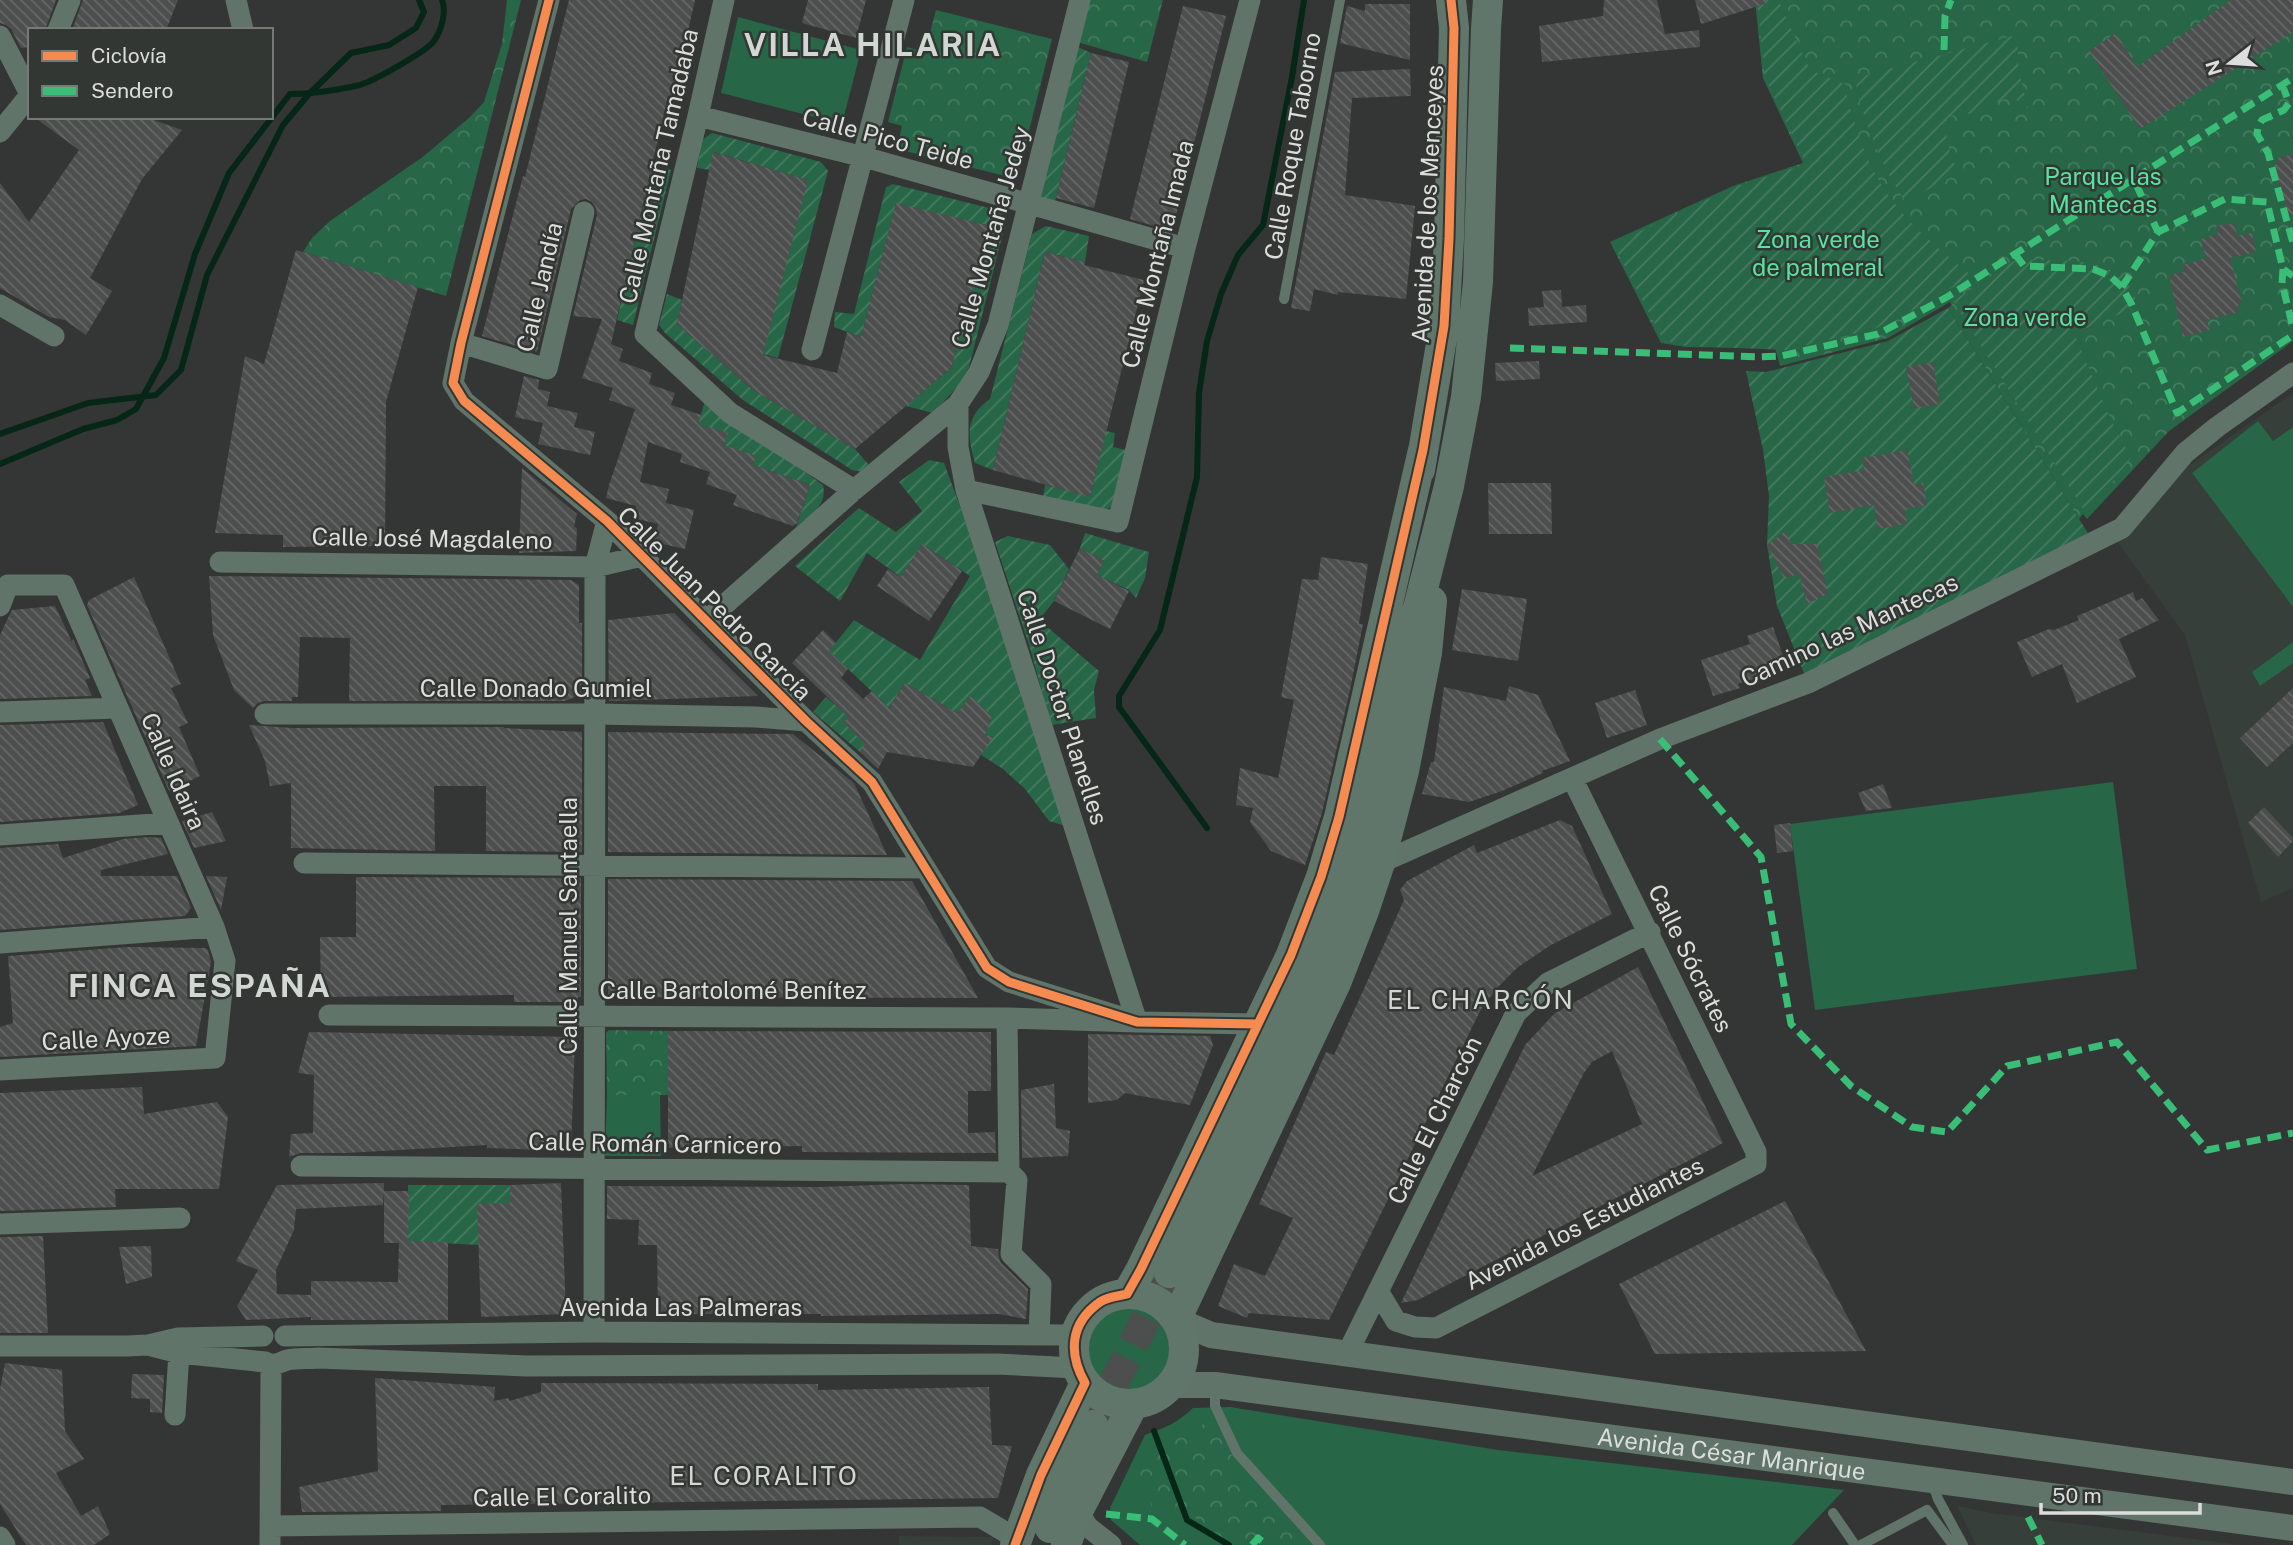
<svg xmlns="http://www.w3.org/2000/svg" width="2293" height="1545" font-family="'Public Sans',sans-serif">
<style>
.built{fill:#363f39}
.grass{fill:#276646}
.forest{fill:url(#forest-crowns)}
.garden{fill:url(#garden-furrows)}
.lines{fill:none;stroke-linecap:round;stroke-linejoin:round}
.stream{stroke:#062617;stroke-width:6}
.building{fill:url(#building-back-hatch);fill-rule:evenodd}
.secondary-tunnel{stroke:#4d4f4e;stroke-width:30;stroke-dasharray:30 15;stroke-linecap:butt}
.service{stroke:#607469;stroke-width:10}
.minor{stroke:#607469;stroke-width:21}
.tertiary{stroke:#607469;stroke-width:26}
.secondary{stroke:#61766b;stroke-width:30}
.quiet{stroke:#3abd76;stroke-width:7;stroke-dasharray:14 7;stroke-linecap:butt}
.cycleway-casing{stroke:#333734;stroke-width:13}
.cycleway{stroke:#f68b52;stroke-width:9}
.labels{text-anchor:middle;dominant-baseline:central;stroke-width:5;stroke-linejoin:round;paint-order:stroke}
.street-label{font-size:24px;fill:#dbdedc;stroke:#333734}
.park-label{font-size:24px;fill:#56e49e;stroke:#333734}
.neighbourhood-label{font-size:26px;letter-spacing:2px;fill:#d2d7d4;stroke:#333734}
.district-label{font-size:32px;font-weight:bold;letter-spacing:2px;fill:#d2d7d4;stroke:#333734}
</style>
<defs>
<pattern id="forest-crowns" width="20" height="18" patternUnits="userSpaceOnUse" patternTransform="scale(1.75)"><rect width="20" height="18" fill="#276646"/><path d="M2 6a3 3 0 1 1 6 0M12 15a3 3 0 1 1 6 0" fill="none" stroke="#467b60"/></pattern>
<pattern id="garden-furrows" width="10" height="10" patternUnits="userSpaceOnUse" patternTransform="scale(1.75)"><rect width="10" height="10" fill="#276646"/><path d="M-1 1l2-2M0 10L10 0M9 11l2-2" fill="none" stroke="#467b60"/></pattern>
<pattern id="building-back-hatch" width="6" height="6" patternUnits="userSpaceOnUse" patternTransform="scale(1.75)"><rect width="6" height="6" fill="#4d4f4e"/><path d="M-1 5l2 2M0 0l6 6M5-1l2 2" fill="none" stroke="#666867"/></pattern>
</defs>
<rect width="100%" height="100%" fill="#343635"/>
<path class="built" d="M2293,393v495l-32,14 -76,-267 -69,-95 69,-72z
M1957,1506l35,7 248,32h-264z
M899,1536l95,1 -3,8h-92z"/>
<path class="grass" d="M738,17l123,33 -19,74 -121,-31z
M2258,421l15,20 20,-14v180l-101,-134z
M2293,642v21l-33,23 -8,-14z
M2113,782l24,187 -322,41 -25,-186z
M607,1095h53l1,61h-56z
M1085 1349a44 44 0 1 1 88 0a44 44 0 1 1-88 0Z
M1230,1407l268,43 346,40 -52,55h-652l-29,-25 -1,-12 35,-73c21,-8 31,-11 48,-27z"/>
<path class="forest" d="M507,0h14l-75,296 -143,-44 9,-14 18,-17 94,-65 46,-39 14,-15 18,-58z
M1080,0h83l-16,62 -77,-22z
M1755,0h538v341l-124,90 -82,88 -4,-5 -4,5 -131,-211 4,-3 -2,-3 -62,36 -108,28 -5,-18 -89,-1 -25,-4 -51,-101 123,-56 70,-23 -40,-85z
M936,10l116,29 -35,140 -120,-30 5,-23 -14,-4 19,-75 18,5z
M609,1030l59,1v64h-61l-1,-62z
M1204,1424l13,9 37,56 54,56h-111c-2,-7 1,-15 0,-23 -3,-16 -32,-16 -45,-15l-13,-34 10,-23z"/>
<path class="garden" d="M1757,0h21l32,70 35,14c1,15 7,29 11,43 22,72 59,103 115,148l-41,27 -56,27 -88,21 -99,-4 -24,-6 -50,-96 121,-57 72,-23 -41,-86z
M2012,36l5,2 2,35 9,35c-8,-2 -11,-11 -20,-11l-33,16 -26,3 -4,4c0,11 5,42 13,48l8,1 -41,22 -17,14c-28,-40 -38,-70 -52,-116l1,-5 9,-9z
M1078,47l13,6 -36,149 -15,-2z
M712,133l109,29 7,9 -50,187 -15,-4 44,-174 -93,-28 -4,18 -13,-2 5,-28z
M652,166l19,4 -38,155 -16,-5z
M893,184l108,27 5,10 -37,146 -11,19 -25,27 -27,-7 45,-38 39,-142 -94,-22 -35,133 -27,-10 1,-15 19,2 32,-127z
M1046,226l43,10 -4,26 -40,-10 -52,218 -18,-7c-8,-27 -10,-47 15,-64l42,-165z
M2020,257l8,3c32,1 75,-4 98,22 6,7 9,16 13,24l-65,27 35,83 22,42 -44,57 -134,-214z
M667,294l15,6 -5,24 76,66 102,59 15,17 -7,6 -11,-2 -109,-70 -78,-67 -6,-8z
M1948,308l146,235 -286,140 -31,-77 -10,-61 2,-49 -6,-46 -17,-79 20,1 122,-31z
M705,401l118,84c5,21 -13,29 -27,42l14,-42 -57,-20 -29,-20 3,-12 -29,-9z
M1106,431l9,2 -2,14 13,3 -15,57 -8,4 -60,-14 2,-12 45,11z
M929,460l15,3 23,62 99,301 -17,-5 -24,-32 -22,-20 -22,-14 11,-18 -7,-2 7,-18 -21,-20 -14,16 -52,-30 -45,69 -47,-40 13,-15 35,30 22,-25 -54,-51 25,-31 66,40 50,-84 -48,-32 -21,33 -34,-24 -27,48 -45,-35 64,-58 37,24 26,-21 -23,-29z
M1085,533l64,19 -4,26 -9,20 -7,-8 -32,-15 7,-14 -24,-13z
M1008,536l42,9 19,24 -15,32 -15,19 60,51 -5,19 2,28 -45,7 -21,-77 -35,-106z
M408,1185h102l2,59 -34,1 -70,-4z"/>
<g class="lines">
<path class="stream" d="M0,434l88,-31 68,-8 25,-25 26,-95 76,-150 26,-31 42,-41 38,-8 27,-17 8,-16 -5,-12
M0,464l83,-35 34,-9 19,-11 28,-51 31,-104 34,-81 61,-79c23,0 47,-4 70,-9 13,-4 66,-33 74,-44 7,-10 13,-29 8,-41
M1207,828l-88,-121v-11l41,-66 37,-153 2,-84 8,-52 14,-47 17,-39 25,-30 29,-148 12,-77
M1154,1431l33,89 42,25"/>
</g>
<path class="building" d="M0,0h56l-11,30h-15v17l-9,1 -10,-19 -5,-4 -6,-2z
M83,0h95l-12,30h-94z
M569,0h126l-22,97 -5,-1 -57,248 12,5 -4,12 33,12 -3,11 26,9 -4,12 30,10 -3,9 30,9 -4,12 32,11 -3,9 57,20 -13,38 -4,3 -60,-21 4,-10 -31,-11 4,-12 -30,-10 2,-8 -34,-12 -8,40 29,7 -3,14 28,7 -9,39 -31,-7 4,-18 -25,-6 3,-12 -30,-8 3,-13 26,-76 -26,-9 4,-12 -31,-10 20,-59 -29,-3 24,-101 -1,-7 -4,-6 -6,-3 -6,1 -9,9 -34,143 -55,-16 41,-160 2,1z
M808,0h58l-10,38 -54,-15z
M1604,0h53l8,34 34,-4 1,17 -158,15 -3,-36 64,-10z
M1695,0h70v4l-64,20z
M2231,0h62v32l-153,97 -51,-78 27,-18 21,34z
M1365,4h45v56l-70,-17 7,-37 18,5z
M1183,6l43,10 -54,215 -42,-12z
M1091,53l38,9 -35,146 -38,-10z
M1410,69l1,27 -59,2 -7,97 70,11 -9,93 -68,-7v3l-24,-6 -4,22 -19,-3 44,-236z
M34,117h111l37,13 -40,49 -52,99 22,13 -26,44 -21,-15 -16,-3 -49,-29v-105l29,39 50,-72z
M713,152l95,28 -45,175 74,18 10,-41 14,5 35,-134 94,23 -39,142 -96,81 -102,-59 -76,-66z
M2293,154v62h-4l-15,-47 4,-11z
M2234,223l3,13 15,-3 4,19 -26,6 12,46 -5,2 2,6 -32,8 3,10 -27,7 -14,-62 15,-3 -1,-7 23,-7 -5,-19 17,-5 -2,-8z
M296,250l122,37 -32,115 -1,144 -102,1v-12l-68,-2 30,-177 19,8z
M1045,252l40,10 -1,3 60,15 -54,217 -97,-27z
M1561,290l1,17 24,-2 1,17 -58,4 -1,-18 16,-1 -2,-16z
M1539,361l1,18 -44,2 -1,-18z
M1933,362l7,42 -26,4 -8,-41z
M524,376l15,4 -1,9 12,3 -3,14 31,7 -4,14 21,5 -5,23 -52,-11 5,-21 -28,-6z
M1907,450l7,35 9,-2 4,22 -22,4 2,15 -29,5 -4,-24 -44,8 -6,-36 40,-7 -2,-12z
M522,468l55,46 -3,13 3,1 -1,23 -57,2z
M1488,483h63l1,51h-63z
M1786,531l5,13h26l11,50 -21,10 -8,-30 -15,4 -17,-33z
M922,544l40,27 -33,50 -52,-35 11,-17 13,8z
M1080,548l24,13 -7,14 32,16 -19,38 -56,-28z
M1321,557l47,7 -9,60h4l-13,66 -28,123 -17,52 -34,-14 -21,-29 3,-14 -17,-3 4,-37 38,10 16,-78 -13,-3 21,-118 16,1z
M209,576l362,4 8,5v38h3v71l-17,7h-216l1,-63 -50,-1 -2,60h-6v4h-28l-6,2 -5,5 -19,-18 -21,-55z
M134,577l47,107 -10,4 17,35 -9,4 21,49 -31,15 -82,-186 2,-5z
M1462,589l65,10 -9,62 -66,-11z
M2133,592l3,9 6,-3 17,22 -40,19 17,38 -59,26 -15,-39 -30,13 -15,-35 32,-13 5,1 25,-10 -2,-4z
M55,606l17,36 1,-3 17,39 -5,2 7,16 -92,3v-64l9,-19 3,-6z
M674,613l84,83 -149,5 -1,-81z
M1773,627l14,40 -49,17 2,4 -27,8 -12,-36 49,-16 -3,-8z
M823,630l13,13 -7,8 19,18 -7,9 22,21 9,-8 17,17 16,-25 52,30 14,-17 21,21 -7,18 8,2 -20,30 -86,-15 -9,17 -18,-17 5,-8 -22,-22 6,-4 -57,-55z
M1509,686l29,9 32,66 -28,10 1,2 -41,18 -33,11 -47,-8 9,-32h3l10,-75 62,14z
M2293,688v55l-26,24 -27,-29z
M1635,690l12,35 -40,13 -12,-35z
M103,722l35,83 -19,8 -119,9v-97z
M249,725l43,3 213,-1 -2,1 79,4v120l-96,-1v-65h-52l1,65 -144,-3v-65l-21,3 -5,-25z
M608,732l185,2 61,49 33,72 -279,-3z
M1883,784l9,24 -26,3 -8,-18z
M2264,807l29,31v3l-15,16 -30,-34z
M212,812l14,29 -32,7 -12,-27z
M1560,820l12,6 40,88 -61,31 -33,22 -20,20 -17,22 -152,311 -80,-7 -2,5 -29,-12 16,-42 31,12 28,-58 -34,-14 67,-152 8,3 70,-155 -4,-10 7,-9 67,-36 3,8z
M1790,823l3,28 -16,2 -3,-28z
M150,837l11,1 7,16 -67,16v6h76l14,32 -6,8 -185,14v-82l58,-4 5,14 60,-19z
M206,876l21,1 -6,33z
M356,877l225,1v119h-3v5h-64v-7l-193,2 -1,-60h36z
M608,879l304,2 66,117 -370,-1z
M128,947l77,1 3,2 3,12 -15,84 -196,11v-30l13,-4 -5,-67z
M1638,967l85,176 -305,157 -17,3 124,-258 30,-32zM1612,1051l30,73 -110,52 52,-103 8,-11z
M668,1031l323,1v59h-23v42l27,-1 1,21 -194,-1v-6l-134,2z
M309,1032l266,5 -4,114 -84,-3v-3l-141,8h-45l-12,4 2,-23 22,-1 1,-58 -16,-2z
M1088,1034l122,2 3,9 -23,60 -65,-12 -8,7 -29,3z
M1054,1084l2,44 14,3 -2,25 -46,2 -1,-68z
M142,1087l2,27 73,-12 11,15 -9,72h-104l1,18 -116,4v-118z
M384,1183v8h25l-1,50 40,1v78h-137v-3l-65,3 -9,-14 21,-36 -22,-9 41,-76zM384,1191v52h15l-1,39 -87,-1v14l-34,-1 -1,-24 18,-40 2,-21 87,-4z
M561,1183l5,131 -85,3 -4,-113 33,-1v-18z
M903,1184l66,1 2,61 27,3 1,9 2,5 27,26 -2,30 -27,-5 -178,2v-2h-163l-1,-69h-19l1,-25 -32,-1v-33l213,1z
M1785,1201l81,150 -211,3 -36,-70z
M43,1236l5,97h-48v-96z
M151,1246l1,31 -26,7 -7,-37z
M5,1363l57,7 3,61 19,28 -28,14 25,43 17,-10 12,28 -16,11h-68l-26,-41v-115z
M132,1374l32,1 -2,38 -12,-1v-13l-19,-1z
M375,1378l120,9 -1,14 15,-3v3l32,-9v-9l277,1v6l171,-3 3,58 20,1 -14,52 -557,7v6l-139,1 -3,-25 79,-16z"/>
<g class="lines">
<path class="secondary-tunnel" d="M1093,1425l76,-152"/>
<path class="service" d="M1284,299l56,-299
M1215,1385v21l22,47 83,92
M1932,1482l6,17 25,46
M1833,1513l22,32
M1861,1545l66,-35 26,35"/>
<path class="minor" d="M236,0l7,30
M549,0l-88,343 -8,40 11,18 143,120 199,200 66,61 115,186 22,14 128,40 121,2
M724,0l-26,116 -53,218 85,79 124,77
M58,30l12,-30
M0,36l30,58
M698,116l166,41 321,91
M0,132l30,-37
M0,305l54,31
M461,343l86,26 37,-157
M812,350l92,-350
M966,490l152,32 67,-274 65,-248
M220,562l375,5 47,-11
M0,606l8,-21h56l150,342 11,34 -10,97 -215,12
M706,621l148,-131 104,-86 21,-32 19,-47 82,-325
M0,712l118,-4
M265,714h330l161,3 50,4
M0,835l168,-12
M304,863l620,5
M1380,863l280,-124 148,-56 314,-155 63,-75 32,-26 76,-54
M0,943l214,-16
M329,1015l678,3 130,4 -171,-532 -8,-43v-43
M1007,1018l2,154 8,8 -6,74 30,30 -2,51
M301,1166l708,6
M0,1224l180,-6
M1378,1291l18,30 19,6 21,1
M1436,1328l320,-164v-12l-184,-374
M594,1332l1,-765 12,-46
M285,1336l309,-4 469,3 14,-4
M148,1345l31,8 86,9c10,5 13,1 22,-2 10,-2 21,-1 31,-2l209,8 470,-2 79,4
M0,1346h127l21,-1 30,-7 85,-2
M1347,1354l169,-341 32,-30 102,-51
M175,1415l4,-62
M1078,1511l10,16 23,18
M270,1526l710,-9 37,22
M0,1537l5,8
M270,1545l1,-180"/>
<g class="tertiary">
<path d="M1176,1320l35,15 1082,147"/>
<path id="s1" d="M1171,1385h44l1078,143"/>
</g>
<path class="secondary" d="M1420,470l24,-144 5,-87 5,-211 -3,-28
M1169,1273l124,-259 29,-65 18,-49 27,-86 31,-149 20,-57 31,-122 17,-89 12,-115 8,-253 2,-29
M1127,1294l14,-25 150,-314 30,-78 18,-60 84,-367
M1074 1349a55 55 0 1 1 110 0a55 55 0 1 1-110 0Z
M1176,1320l160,-337 28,-72 16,-48 24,-92 23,-118 5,-52
M1050,1528l43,-103
M1015,1545l26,-70 44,-92
M1066,1545l12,-34 55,-106"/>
<path class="quiet" d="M1944,50l1,-34 6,-16
M2282,84l7,19 -5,7 -22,10 -4,7 -1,7 11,19 25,90
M2136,184l22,48
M2015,254l9,12 69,3 17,7 12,11 10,18 45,108 116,-78
M2283,269l-1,14 11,45
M2122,287l36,-55 67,-33 42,3 16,67 10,7
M1510,348l249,9 22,-1 97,-22 69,-37 346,-219
M1660,739l101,118 30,167 60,62 61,41 35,5 60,-66 110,-24 90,108 86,-17
M1106,1514l46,5 33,26
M2028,1517l14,28
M1252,1545l6,-7 9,7"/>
<g class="cycleway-casing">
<path id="cycleway" d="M549,0l-88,343 -8,40 11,18 143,120 199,200 66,61 115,186 22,14 128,40 121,2
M1015,1545l26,-70 44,-92c-17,-30 -15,-60 15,-81 7,-5 19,-6 27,-8l14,-25 150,-314 30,-78 18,-60 84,-367 21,-124 5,-87 5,-211 -3,-28"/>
</g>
<use href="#cycleway" class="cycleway"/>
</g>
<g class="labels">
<g class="street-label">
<text transform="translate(888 138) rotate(15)">Calle Pico Teide</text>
<text transform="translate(1292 146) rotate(-80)">Calle Roque Taborno</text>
<text transform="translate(658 166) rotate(-77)">Calle Montaña Tamadaba</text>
<text transform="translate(1427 204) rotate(-87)">Avenida de los Menceyes</text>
<text transform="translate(990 237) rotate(-74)">Calle Montaña Jedey</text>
<text transform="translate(1157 254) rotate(-76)">Calle Montaña Imada</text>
<text transform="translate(539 287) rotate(-77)">Calle Jandía</text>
<text transform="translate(432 538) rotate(1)">Calle José Magdaleno</text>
<text transform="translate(715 603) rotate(45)">Calle Juan Pedro García</text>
<text transform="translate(1849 630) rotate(-25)">Camino las Mantecas</text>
<text x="536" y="688">Calle Donado Gumiel</text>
<text transform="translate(1063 707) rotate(72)">Calle Doctor Planelles</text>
<text transform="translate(174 771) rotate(66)">Calle Idaira</text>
<text transform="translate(568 926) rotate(-90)">Calle Manuel Santaella</text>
<text transform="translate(1691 958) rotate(64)">Calle Sócrates</text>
<text x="733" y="990">Calle Bartolomé Benítez</text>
<text transform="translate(106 1038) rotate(-3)">Calle Ayoze</text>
<text transform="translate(1434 1120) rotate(-64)">Calle El Charcón</text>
<text transform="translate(655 1143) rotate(1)">Calle Román Carnicero</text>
<text transform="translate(1584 1223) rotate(-27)">Avenida los Estudiantes</text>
<text x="681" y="1307">Avenida Las Palmeras</text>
<text stroke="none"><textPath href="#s1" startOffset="565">Avenida César Manrique</textPath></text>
<text transform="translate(562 1496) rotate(-1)">Calle El Coralito</text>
</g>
<g class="park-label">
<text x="2103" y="176">Parque las<tspan x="2103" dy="28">Mantecas</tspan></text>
<text x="1818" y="239">Zona verde<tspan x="1818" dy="28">de palmeral</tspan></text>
<text x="2025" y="317">Zona verde</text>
</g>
<g class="neighbourhood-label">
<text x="1481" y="999">EL CHARCÓN</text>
<text x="764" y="1475">EL CORALITO</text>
</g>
<g class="district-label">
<text x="873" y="44">VILLA HILARIA</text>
<text x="200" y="985">FINCA ESPAÑA</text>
</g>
</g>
<rect x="28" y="28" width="245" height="91" fill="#333734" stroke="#767a77" stroke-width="2"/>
<rect x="42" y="51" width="35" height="10" fill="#f68b52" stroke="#767a77" stroke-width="2"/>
<text x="91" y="63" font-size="21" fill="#dbdedc">Ciclovía</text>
<rect x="42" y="86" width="35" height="10" fill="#3abd76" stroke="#767a77" stroke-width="2"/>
<text x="91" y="98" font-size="21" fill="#dbdedc">Sendero</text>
<g transform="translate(2230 63) rotate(253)" stroke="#333734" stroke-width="5" paint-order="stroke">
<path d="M0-5L12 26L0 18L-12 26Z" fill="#dbdedc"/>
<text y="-10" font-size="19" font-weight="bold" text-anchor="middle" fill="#dbdedc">N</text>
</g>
<path d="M2041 1503v10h159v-10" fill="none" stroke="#dbdedc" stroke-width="3.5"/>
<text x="2052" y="1503" font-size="21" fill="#dbdedc" stroke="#333734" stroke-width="5" paint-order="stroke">50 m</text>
</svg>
